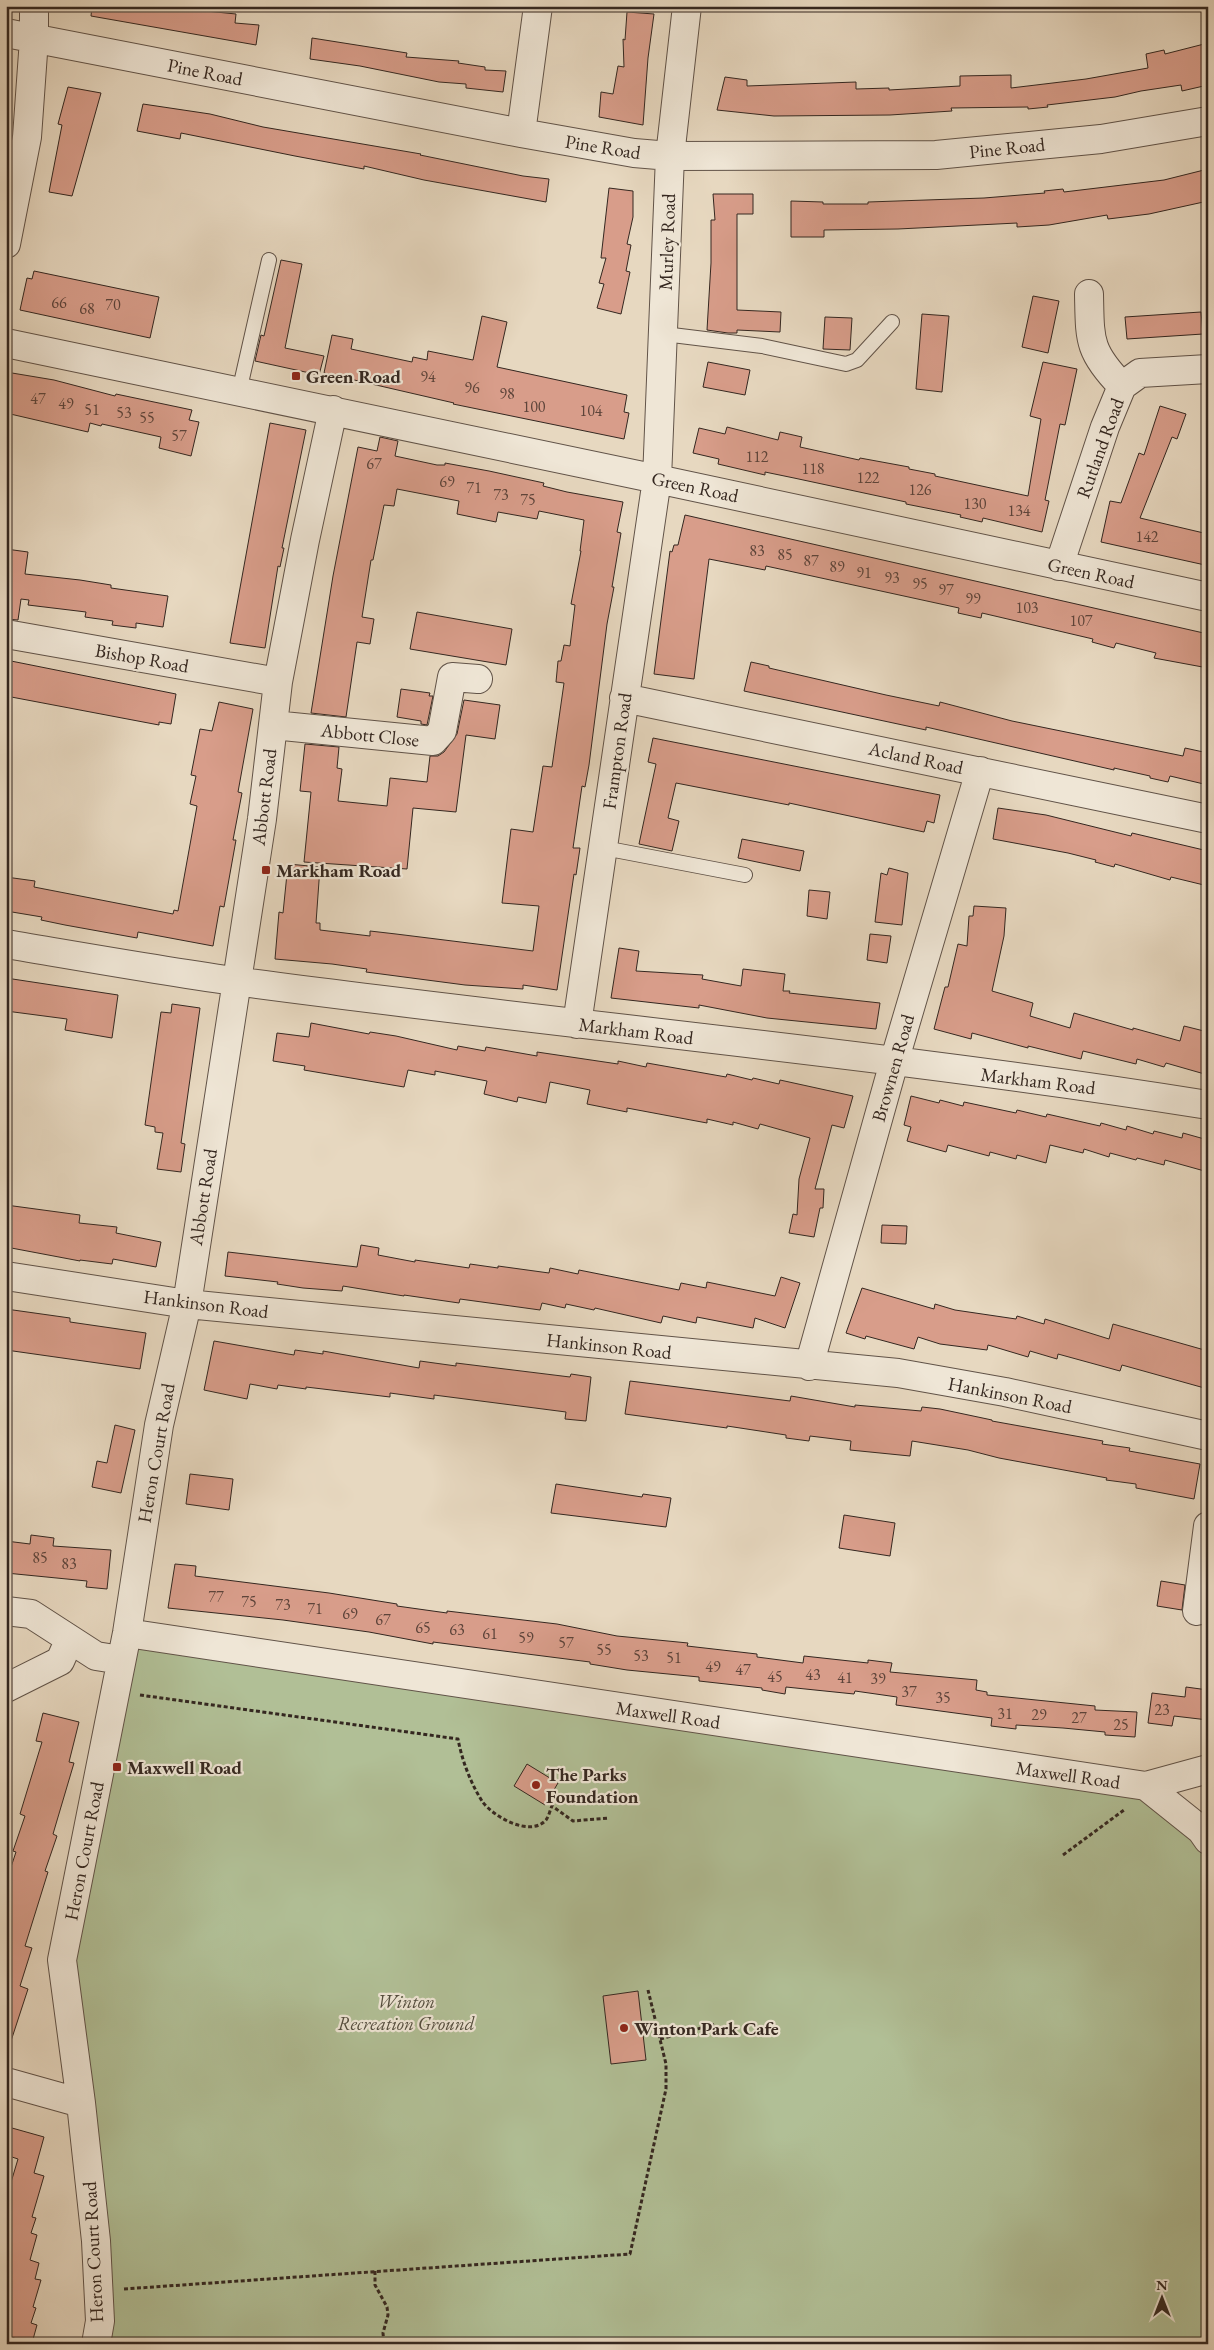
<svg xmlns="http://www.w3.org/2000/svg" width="1214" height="2350" font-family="'EB Garamond',serif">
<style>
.green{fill:#b1bf96;stroke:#72735b}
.building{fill:#d89d8a;stroke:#342720}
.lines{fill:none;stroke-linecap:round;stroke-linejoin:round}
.lane-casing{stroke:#615348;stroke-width:16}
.street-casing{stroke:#615348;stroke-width:30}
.path{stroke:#342720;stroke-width:3;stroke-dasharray:4 2.5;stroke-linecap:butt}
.lane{stroke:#efe6d6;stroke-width:14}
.street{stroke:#efe6d6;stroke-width:28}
.poi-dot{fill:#8f2418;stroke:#efe6d6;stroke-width:2}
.labels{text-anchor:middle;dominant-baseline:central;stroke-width:4.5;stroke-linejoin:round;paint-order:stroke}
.number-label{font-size:16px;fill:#5d443a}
.street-label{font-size:19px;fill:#342720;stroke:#efe6d6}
.poi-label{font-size:19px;font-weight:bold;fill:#342720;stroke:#efe6d6;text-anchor:start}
.park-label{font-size:19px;font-style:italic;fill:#534d3e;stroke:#efe6d6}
</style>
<rect width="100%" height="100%" fill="#e7d8c0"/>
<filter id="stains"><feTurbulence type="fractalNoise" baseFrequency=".004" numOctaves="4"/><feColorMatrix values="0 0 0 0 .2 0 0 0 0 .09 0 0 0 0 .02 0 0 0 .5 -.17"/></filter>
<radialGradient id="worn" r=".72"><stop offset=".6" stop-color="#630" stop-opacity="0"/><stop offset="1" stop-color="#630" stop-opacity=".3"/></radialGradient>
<path class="green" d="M127,1633l1019,153 62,54v504h-1112l-34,-384z"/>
<path class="building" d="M92,6h64l80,8 -1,9 24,2 -3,20 -165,-29z
M627,12l27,2 -6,44 -5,67 -44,-8 2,-25 12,2 5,-28 6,1 -1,-28 2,1z
M312,38l95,15 -1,4 53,4 -1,2 27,4v3l21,1 -3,21 -37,-4v-4l-27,-2 -79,-16 -50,-7z
M1208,43v42l-26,6 -1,-6 -40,6 -26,6 -68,8 1,2 -20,2v-2l-77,1 1,3 -62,4 -116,1 -57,-6 8,-33 22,3v6l109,-4v7l33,-1v2l71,-4v-10l51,-1v13l75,-9 62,-11 -2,-14 18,-4 1,4z
M68,87l33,6 -29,103 -23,-4 13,-67 -4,-1z
M143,104l67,10 53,13 158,27 -1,1 103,21 26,3 -3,23 -122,-22 -60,-14v3l-69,-13 -114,-23 -1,6 -43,-8z
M1208,169v32l-59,13 -41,5 -1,-4 -58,10 -32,2v-4l-119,6 -74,1v7h-33v-36l32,1v2h45v-2l116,-4 61,-5 -1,-2 19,-2 1,3 100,-12z
M609,188l24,3v26l-6,27 4,1 -5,26 4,1 -9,42 -24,-6 7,-24 -5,-1 7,-25h-5z
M713,194h40v20h-16v96l44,2 -1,20 -43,-2v3h-9l-21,-3 4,-67v-43h4z
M281,260l21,4 -17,84 39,8 -5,19 -64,-14 6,-26 3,1z
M34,271l125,26 -9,41 -130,-28 7,-32 5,1z
M1033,296l26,5 -11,52 -26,-6z
M1201,312l2,22 -76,5 -2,-22z
M922,314l27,2 -7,76 -26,-3z
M482,316l25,6 -10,45 130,28 -3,17 5,1 -5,26 -171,-35 1,-1 -130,-30 8,-38 21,4 -2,10 61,13 1,-5 14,3 1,-9 45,9z
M825,317l27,1 -2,32 -27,-1z
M708,362l42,8 -5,25 -42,-8z
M1043,362l34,7 -12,56 -5,-1 -15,76 4,1 -7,31 -59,-14 -1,4 -22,-5 1,-2 -55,-11v-2l-112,-24 -29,-6v3l-47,-11 1,-5 -26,-6 6,-25 26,6 2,-7 51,13 2,-8 22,5 -2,10 59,13 1,-2 49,9v2l26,5v2l93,20 13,-77 -11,-3z
M6,372l48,8 61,16 1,-2 76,16 -3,10 10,2 -8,34 -32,-8 2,-11 -59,-13 -1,2 -11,-3 -2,9 -82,-19z
M1160,406l26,8 -9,25 -5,-2 -32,81 68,16v20l-3,11 -104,-23 9,-41 11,2 18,-50 5,2z
M270,423l36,7 -24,118h2l-4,19 -2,-1 -13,82 -35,-5z
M380,437l18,4 -3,15 42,9h8v-2l44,8 55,12 -1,3 24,6 56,10 -6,30 4,1 -9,54h2l-7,37 -18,141 -4,22 -3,-1 -9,62h7l-4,27 -2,-1 -17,116 -34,-5v4l-58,-4 -99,-13 1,-3 -35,-5 -57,-5 4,-47 4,1 5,-49 32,3 -4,56h4v7l50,6v-5l26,3 137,17 6,-45 -37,-3 9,-74 22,3 10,-66 9,1 12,-84 -8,-1 2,-21h3l3,-16 6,1 5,-41 -4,-1 10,-53h-1l4,-31 -45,-9 -2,8 -39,-7 -2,10 -39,-8 2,-13 -62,-12 -3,17 -10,-1 -11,55h-2l-9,57 12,2 -4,25 -13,-2 -11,75 -35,-4 22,-137 25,-129 19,4z
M685,515l523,119v34l-54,-10 2,-5 -40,-10 -2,5 -22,-6 1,-3 -111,-26 -1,5 -23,-5 1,-5 -193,-42 -1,4 -56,-11 -15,120 -40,-5 16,-123 2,1 2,-7h4z
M6,549l22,3 -3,22 55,6 31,5v3l57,8 -5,31 -27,-4v5l-24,-3 1,-4 -28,-4 1,-5 -58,-7 1,-5 -8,-1 -3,21 -12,-1z
M417,612l95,17 -6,36 -96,-16z
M6,660l170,34 -5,30 -12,-2v3l-153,-29z
M751,662l18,4v2l117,27 53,11 1,-4 72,19 171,35 2,-8 23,5v32l-38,-9 -2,6 -18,-4v-2l-36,-8v2l-188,-43v3l-182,-39z
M401,689l29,4 -1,3h4l-6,29 -6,-1v-3l-24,-4z
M464,700l36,5 -5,34 -29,-4 -10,77 -43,-4 -6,61 -103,-7 7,-70 -11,-1 5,-47 34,3 -2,21 5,1 -4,32 49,5 3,-28 37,4 3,-26h8l6,-4 13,-18z
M219,702l34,7 -15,83 4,1 -9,47h3l-12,67 -4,-1 -7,40 -75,-14 -1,6 -72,-13 -24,-5 1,-3 -36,-6v-34l29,4 -1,6 139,27 1,-4 4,1 19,-105 -7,-2 6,-28 -5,-1 9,-46 12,2z
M653,738l287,57 -6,28 -7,-2 -3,11 -135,-29v2l-113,-22 -8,35 11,3 -7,30 -33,-7 17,-80 -8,-2z
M998,808l48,7 85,21 1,-3 76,18v35l-37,-9 -1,3 -55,-16 -1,3 -19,-5 1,-2 -28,-7 -75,-14z
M742,839l62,12 -4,20 -62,-13z
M889,868l19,5 -6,52 -27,-3 6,-49 6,2z
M809,890l21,2 -3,27 -20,-3z
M974,906l32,2 -2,28 -12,55 41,12 -3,13 40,12 4,-15 59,17v-2l47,13 4,-15 24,6v43l-42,-12 -2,4 -27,-8 -1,5 -53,-13 -2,8 -53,-13v2l-56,-15 -1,6 -37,-10 11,-42h3l10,-43 9,2 2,-30h4z
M870,934l21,2 -4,27 -20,-3z
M619,948l20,3 -3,20 67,4 -1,4 39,7 2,-17 42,5 -2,17h7l-1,2 91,10 -4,26 -109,-11 -68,-13v3l-88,-10z
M6,978l112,17 -6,43 -47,-8 2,-11 -61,-8z
M172,1004l28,4 -19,135 4,1 -4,28 -24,-3 6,-36 -8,-1v-5l-10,-2 16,-113 10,1z
M311,1023l58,11 1,-2 26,4 61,14 1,-4 27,5 1,-4 51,9v-4l81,12v-3l28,6 1,-4 79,14 1,-3 25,6 1,-2 26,6 1,-4 73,16 -9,32 -12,-3 -17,64h9l-1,19h-3l-6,29 -25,-4 4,-19 4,1 2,-36 11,-41 -50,-14 -2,5 -25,-7v3l-26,-6v4l-80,-15v4l-40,-8 3,-14 -40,-8 -4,21 -28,-6 -1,5 -33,-8 3,-13 -52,-10v4l-27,-5 -4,17 -100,-17 1,-4 -32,-5 4,-28 32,4z
M911,1096l28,7 1,-3 23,6 1,-4 52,11 1,-3 29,7 1,-3 53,12 1,-3 25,7 1,-4 26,8 1,-3 28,7 1,-5 25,7v32l-43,-12 -1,5 -27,-7 -1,2 -26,-7 -1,4 -25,-8 -1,4 -33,-8 -4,18 -29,-8 -1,4 -26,-7 -1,4 -41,-11 -2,7 -39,-11 4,-14 -7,-2z
M6,1205l74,10 -1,8 38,4 -1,6 45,9 -5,25 -43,-8 -1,5 -32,-4v1l-74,-14z
M882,1225l25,1 -1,18 -25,-1z
M361,1245l18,3 -1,7 37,7v-2l54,8 1,-4 28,4v-2l51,7 1,-5 28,6 1,-4 100,20 2,-7 25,5 1,-6 68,14 6,-19 19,6 -15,45 -30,-10 -2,10 -56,-11 -1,6 -33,-7 -2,7 -66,-15 -1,2 -28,-6 -1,4 -23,-5 -2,7 -80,-11 -1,4 -55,-8v1l-61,-10 -1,5 -39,-3 -26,-4 1,-2 -53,-6 3,-24 129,15z
M862,1288l72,21 1,-5 20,6 61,9 1,-3 27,8 1,-5 64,20 4,-15 95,27v38l-86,-24 -2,6 -62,-17 -1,5 -27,-8 -2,6 -40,-12 -1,5 -47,-6 -22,-7 -4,12 -48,-13 -1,3 -19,-6z
M6,1309l64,9v4l76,11 -6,36 -134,-19z
M214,1341l80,14 1,-5 28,4v-3l96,17 1,-7 36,5v-3l114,14 1,-3 20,3 -5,44 -21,-2 1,-7 -132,-17v4l-44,-6v4l-84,-10v2l-28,-4 -1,4 -27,-5 -3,15 -43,-9z
M630,1381l160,20 1,-5 64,11v-2l66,6 1,-4 18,2 52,11v1l111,20 -1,3 28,4 -1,3 71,13 -6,35 -58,-11v-4l-30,-4 1,-2 -108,-20 -31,-8 -56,-9 -2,15 -60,-6 1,-9 -41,-5 -1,5 -23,-3v-3l-59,-9v2l-102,-14z
M115,1425l20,5 -14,63 -29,-6 5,-26 10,2z
M190,1474l43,5 -4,31 -43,-6z
M556,1484l86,13 1,-3 28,4 -5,29 -115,-14z
M844,1515l51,8 -5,33 -51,-8z
M31,1535l23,3 -1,8 58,4 -4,39 -21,-2 1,-6 -81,-8v-32l24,3z
M175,1564l21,2 -1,10 134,17 68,11v2l50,7v-2l110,13 60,12 71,7 -1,3 70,8v3l46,6 1,-7 64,7v-3l24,3 -2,9 87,8 -1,10 11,2v3l108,11v4l42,2 -2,25 -30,-2v-3l-42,-4 -47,-3v4l-25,-3 1,-8 -96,-13 1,-8 -42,-6 -1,3 -68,-7 -1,7 -23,-4v-2l-63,-7v-4l-72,-7 -37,-6v-2l-157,-20v2l-64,-12 -86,-12 -115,-12z
M1161,1581l24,4 -3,25 -25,-4z
M1186,1687l22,3v30l-34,-4 -2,10 -24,-3 4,-30 33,4z
M43,1713l36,9 -10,40 5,1 -21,71 4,2 -12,35 3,1 -23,74 7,2 -12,38 8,3 -18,55 -4,-1v-161l10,-30 -3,-1 12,-35 -5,-2 22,-72 -6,-1z
M527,1764l31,19 -13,22 -31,-19z
M638,1991l8,69 -35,4 -8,-68z
M12,2128l32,9 -10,36 10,3 -12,41 4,1 -5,15 6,2 -7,25 9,3 -4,16 6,1 -8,27 3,1 -5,15 6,2 -5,18 -26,-7v-137l12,-40 -12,-4z"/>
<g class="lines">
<g class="lane-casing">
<path id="lane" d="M664,334l98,12 84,18 11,-4 35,-38
M239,392l30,-132
M604,848l141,27"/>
</g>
<g class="street-casing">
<path id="street" d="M6,33l515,100 113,20 36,3 266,-1 165,-16 107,-18
M521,133l17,-127
M6,244l21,-107 7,-98v-33
M1089,294c1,46 -1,57 33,92
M6,343l651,136 551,118
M1059,566l46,-139 17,-41 18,-13 68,-4
M6,634l272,48
M624,698l584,121
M273,725l160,16 9,-10 10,-54 26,2
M6,944c78,13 156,27 235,38 322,43 646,72 967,123
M577,1024l80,-545 13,-323 17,-150
M6,1276l181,28 711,69 107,19 203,44
M809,1366l85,-304 86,-291
M6,1611l25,3 65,42 25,4
M1197,1611l11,-85
M127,1633l1019,153 62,-17
M6,1688l54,-27 9,-20
M1146,1786l55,44 7,10
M6,2082l75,21
M96,2344l4,-23 -4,-80 -15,-138 -19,-143 65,-327 32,-208 28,-121 75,-485 16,-137 27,-142 28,-130"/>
</g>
<path class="path" d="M140,1695l318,44c4,21 12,43 24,62 10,15 48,37 64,19 3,-4 4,-10 6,-14l21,15 36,-3
M1063,1855l61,-45
M660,2039l56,-15
M375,2271v14l12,22 1,8 -5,18 1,11
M124,2289l506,-35 36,-165v-25l-18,-74"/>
<use href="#lane" class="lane"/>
<use href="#street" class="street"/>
</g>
<g class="poi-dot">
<rect x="291" y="371" width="10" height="10" rx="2.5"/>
<rect x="261" y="865" width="10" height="10" rx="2.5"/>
<rect x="112" y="1762" width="10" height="10" rx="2.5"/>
<circle cx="536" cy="1785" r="5"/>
<circle cx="624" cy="2028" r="5"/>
</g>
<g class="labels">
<g class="number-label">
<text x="59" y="302">66</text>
<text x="113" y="304">70</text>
<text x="87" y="308">68</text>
<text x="428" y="376">94</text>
<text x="472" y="387">96</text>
<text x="507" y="393">98</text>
<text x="38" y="398">47</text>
<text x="66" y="403">49</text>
<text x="534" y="406">100</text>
<text x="92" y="409">51</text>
<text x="591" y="410">104</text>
<text x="124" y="412">53</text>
<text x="147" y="417">55</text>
<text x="179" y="435">57</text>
<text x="757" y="456">112</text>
<text x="374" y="463">67</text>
<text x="813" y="468">118</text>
<text x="868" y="477">122</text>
<text x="447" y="481">69</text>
<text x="474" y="487">71</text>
<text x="920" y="489">126</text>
<text x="501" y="494">73</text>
<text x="528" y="499">75</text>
<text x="975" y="503">130</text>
<text x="1019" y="510">134</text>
<text x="1147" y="536">142</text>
<text x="757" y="550">83</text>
<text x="785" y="554">85</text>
<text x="811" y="560">87</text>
<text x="837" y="566">89</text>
<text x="864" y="572">91</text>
<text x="892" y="577">93</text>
<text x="920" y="583">95</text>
<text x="946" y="589">97</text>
<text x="973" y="598">99</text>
<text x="1027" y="607">103</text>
<text x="1081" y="620">107</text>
<text x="40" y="1557">85</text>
<text x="69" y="1563">83</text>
<text x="216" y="1596">77</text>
<text x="249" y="1601">75</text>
<text x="283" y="1604">73</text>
<text x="315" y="1608">71</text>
<text x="350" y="1613">69</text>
<text x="383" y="1619">67</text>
<text x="423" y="1627">65</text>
<text x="457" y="1629">63</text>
<text x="490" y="1633">61</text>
<text x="526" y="1637">59</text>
<text x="566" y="1642">57</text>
<text x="604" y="1649">55</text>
<text x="641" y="1655">53</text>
<text x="674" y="1657">51</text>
<text x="713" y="1666">49</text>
<text x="743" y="1669">47</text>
<text x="813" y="1674">43</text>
<text x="775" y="1676">45</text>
<text x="845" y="1677">41</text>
<text x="878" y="1678">39</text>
<text x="909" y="1691">37</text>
<text x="943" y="1697">35</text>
<text x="1162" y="1709">23</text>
<text x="1005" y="1713">31</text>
<text x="1039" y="1714">29</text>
<text x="1079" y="1717">27</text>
<text x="1121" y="1724">25</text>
</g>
<g class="street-label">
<text transform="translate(205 72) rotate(11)">Pine Road</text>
<text transform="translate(603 147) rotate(9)">Pine Road</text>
<text transform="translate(1007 148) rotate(-6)">Pine Road</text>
<text transform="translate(667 242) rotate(-88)">Murley Road</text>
<text transform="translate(1100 448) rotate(-70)">Rutland Road</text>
<text transform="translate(695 487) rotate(12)">Green Road</text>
<text transform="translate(1091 573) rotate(12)">Green Road</text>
<text transform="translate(142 658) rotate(10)">Bishop Road</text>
<text transform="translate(370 735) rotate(6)">Abbott Close</text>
<text transform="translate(617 751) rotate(-82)">Frampton Road</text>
<text transform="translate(916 758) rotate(12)">Acland Road</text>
<text transform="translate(264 797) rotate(-83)">Abbott Road</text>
<text transform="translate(636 1031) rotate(7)">Markham Road</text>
<text transform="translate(893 1068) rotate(-74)">Brownen Road</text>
<text transform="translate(1038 1081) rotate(7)">Markham Road</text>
<text transform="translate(203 1197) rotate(-81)">Abbott Road</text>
<text transform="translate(206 1304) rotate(7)">Hankinson Road</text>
<text transform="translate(609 1346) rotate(6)">Hankinson Road</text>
<text transform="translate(1010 1395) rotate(11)">Hankinson Road</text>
<text transform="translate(156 1453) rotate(-80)">Heron Court Road</text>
<text transform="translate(668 1715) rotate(8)">Maxwell Road</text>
<text transform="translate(1068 1775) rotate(8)">Maxwell Road</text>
<text transform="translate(84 1851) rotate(-79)">Heron Court Road</text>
<text transform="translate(93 2252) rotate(-93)">Heron Court Road</text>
</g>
<g class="poi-label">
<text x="306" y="376">Green Road</text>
<text x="276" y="870">Markham Road</text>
<text x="127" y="1767">Maxwell Road</text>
<text x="546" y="1774">The Parks<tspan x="546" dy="22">Foundation</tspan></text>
<text x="634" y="2028">Winton Park Cafe</text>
</g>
<g class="park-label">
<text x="406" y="2001">Winton<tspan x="406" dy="22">Recreation Ground</tspan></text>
</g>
</g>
<rect width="1214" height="2350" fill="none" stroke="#e7d8c0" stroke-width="25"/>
<rect x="8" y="8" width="1199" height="2335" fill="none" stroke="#342720" stroke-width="2.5"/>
<rect x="12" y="12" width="1189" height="2325" fill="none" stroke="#342720"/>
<g transform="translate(1162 2298)" stroke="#efe6d6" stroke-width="4" paint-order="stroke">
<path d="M0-4L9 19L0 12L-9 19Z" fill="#342720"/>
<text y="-8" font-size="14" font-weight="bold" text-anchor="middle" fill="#342720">N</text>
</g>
<rect width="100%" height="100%" filter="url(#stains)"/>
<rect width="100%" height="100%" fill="url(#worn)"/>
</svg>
